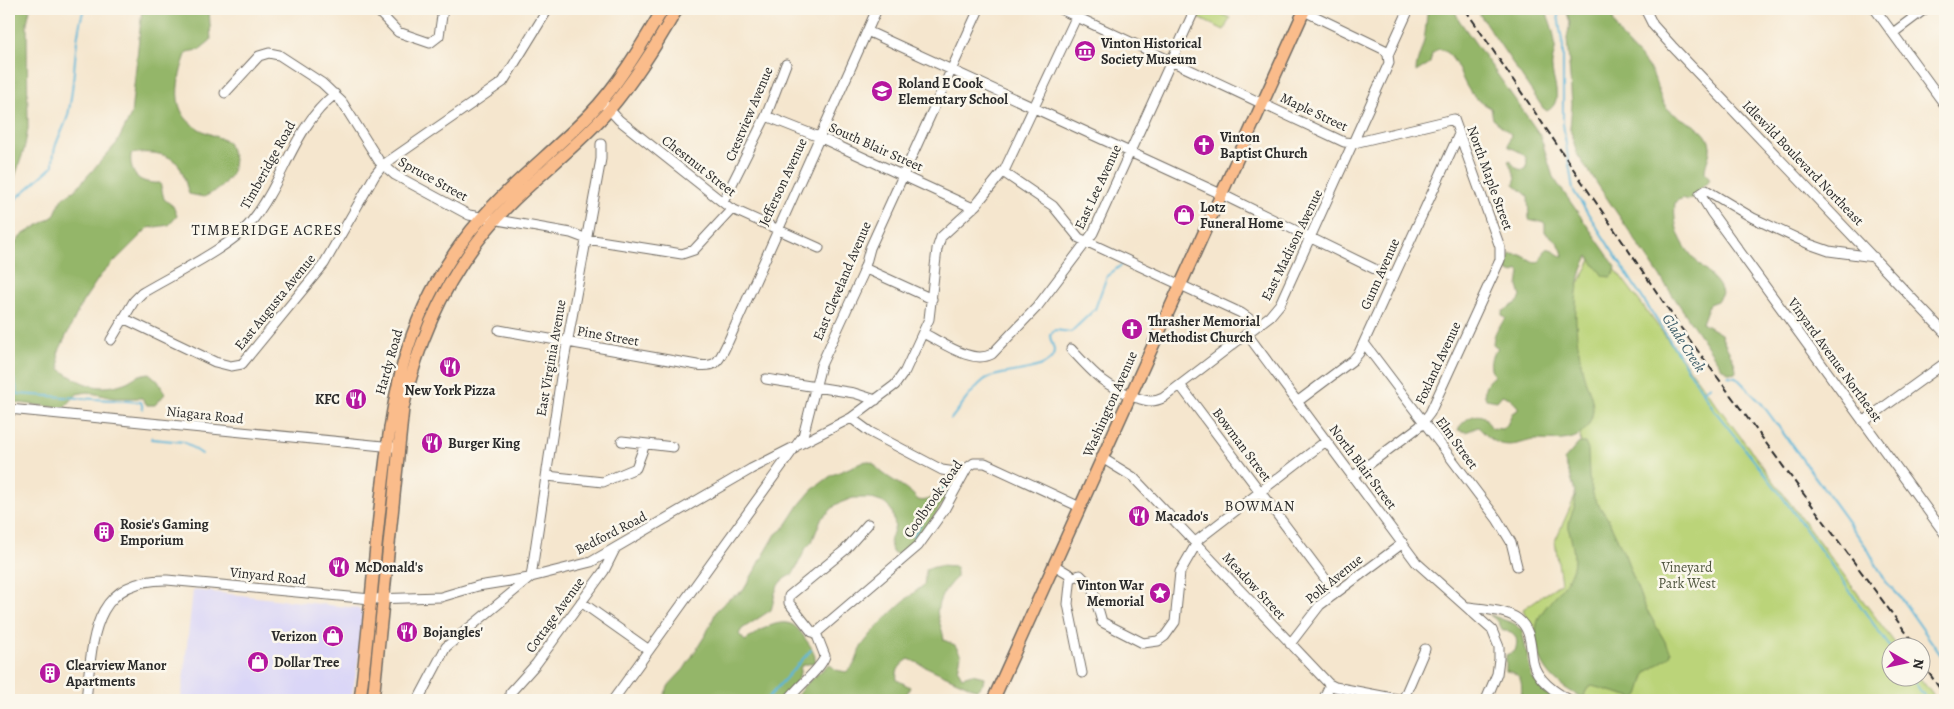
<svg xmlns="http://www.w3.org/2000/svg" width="1954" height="709" font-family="Alegreya,serif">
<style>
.built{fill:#dad6f7}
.green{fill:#bbd479;stroke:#738052}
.forest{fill:#94b669;stroke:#60704a}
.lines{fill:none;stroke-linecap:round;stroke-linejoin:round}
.stream{stroke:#5cb6d9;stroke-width:2}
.minor-casing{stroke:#726c64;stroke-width:11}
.major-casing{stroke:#726c64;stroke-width:14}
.minor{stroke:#fff;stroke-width:9}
.major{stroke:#fabc8b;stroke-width:11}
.rail{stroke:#2b2b2b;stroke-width:2;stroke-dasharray:8 4;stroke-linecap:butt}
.labels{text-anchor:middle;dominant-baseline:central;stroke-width:5;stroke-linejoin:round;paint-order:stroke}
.poi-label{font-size:14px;font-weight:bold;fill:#2b2b2b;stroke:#fbf7ec;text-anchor:start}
.street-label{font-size:14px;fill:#2b2b2b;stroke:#fbf7ec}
.park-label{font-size:14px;fill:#4f553e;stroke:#fbf7ec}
.neighbourhood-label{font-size:15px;letter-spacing:1px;fill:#2b2b2b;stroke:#fbf7ec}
.water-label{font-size:15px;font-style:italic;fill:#3c5c68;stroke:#fbf7ec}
</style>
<rect width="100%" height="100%" fill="#fbf7ec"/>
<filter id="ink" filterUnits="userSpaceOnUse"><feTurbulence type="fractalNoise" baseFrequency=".02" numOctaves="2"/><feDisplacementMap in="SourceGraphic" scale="10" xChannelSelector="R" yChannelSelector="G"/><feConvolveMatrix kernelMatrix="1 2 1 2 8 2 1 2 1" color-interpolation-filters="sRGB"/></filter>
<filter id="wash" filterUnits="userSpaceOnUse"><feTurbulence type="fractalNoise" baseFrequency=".0096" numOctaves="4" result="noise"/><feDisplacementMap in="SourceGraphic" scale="20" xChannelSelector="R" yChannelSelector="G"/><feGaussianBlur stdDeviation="1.12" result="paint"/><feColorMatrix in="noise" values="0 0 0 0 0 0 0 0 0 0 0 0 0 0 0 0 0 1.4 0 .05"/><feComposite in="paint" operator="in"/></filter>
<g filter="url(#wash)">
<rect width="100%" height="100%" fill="#f5e6ce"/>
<path class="built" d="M193,590l164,18 6,5 -5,50 -7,37h-170z"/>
<path class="green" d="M1203,9h8l19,9 -6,12 -26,-12z
M1598,246l299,400h-5v30l27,1 18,23h-334l-24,-5 -40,-42 -16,-44 38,-26 -6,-42 28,-62 -12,-180z"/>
<path class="forest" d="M9,9h21l-3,14 1,106 -4,21 -15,44z
M142,9h67l2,31 -12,10 -12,2c-10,27 -19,60 12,77 9,5 20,8 29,13l6,17 -2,15 -13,15 -15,8 -15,-3c-3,-9 -5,-19 -9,-27 -9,-15 -34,-16 -49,-13 -2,22 9,30 29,29l4,16 9,7 4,10 -8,9 -21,3 -48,48 -18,27 -24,50 2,16c19,14 37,23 61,15 12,-3 12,-9 28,-11l9,8 7,13 -10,11h-8l-5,-7h-29l-26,-6 -10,2 -13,14 -55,-6v-151l13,-16 32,-19 8,-18 13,-8 42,-47 14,-28z
M1428,9h26l5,11 81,115 13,42 63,90 -2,7 -4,3 -7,-1 -15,-20c-18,33 -13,80 -5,116 2,12 10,23 10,36 0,9 -4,18 -10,24 -11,11 -33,8 -48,8 -6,0 -12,3 -18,4 -19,4 -28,-6 -39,-17l-12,5 -8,-2c3,-8 18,-20 27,-12 3,3 4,7 7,10l10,1 5,-4 5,-12 6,-3v-3l-8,-9 -8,-3 -5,6 -11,-2c-4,-10 0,-17 8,-23 -6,-10 -4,-21 4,-28l-5,-4c1,-12 5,-17 13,-25l-4,-4v-3l16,-10 3,-5 -3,-11 2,-13 -2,-3 -4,3 -9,-3 5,-16 11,1 15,8 4,-2 6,-12c7,-2 10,7 17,7 -2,-13 -9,-17 -18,-24v-9l-16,-4 -1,-23 -14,-12 2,-7 -8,-16 2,-1c4,6 7,11 15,9 7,-15 -7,-17 -17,-23l3,-12 -18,-15 -2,-11c-7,-4 -14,-8 -19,-14 -12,-13 -15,-42 -34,-45l-6,5 -2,9 -14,9c0,-11 6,-21 8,-32 2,-10 2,-22 4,-31z
M1476,9h69c5,12 11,27 10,41 -1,6 -4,13 -3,19 1,14 12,33 -5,42l-4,-3z
M1566,9h45c4,31 24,38 40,62 7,12 7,28 17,38 13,13 39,16 42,37 1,9 -5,17 -5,26l5,7c-5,8 -13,10 -17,19l-6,2 -5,-2 -7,4c-3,30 10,49 31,69 7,8 13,11 16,22l-5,8 -8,3 -7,19 19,11c3,12 16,27 15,38l-7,1 -7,-5 -145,-214 -7,-26 2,-24 -5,-66 3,-15z
M1579,443h6l3,7 1,28 5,20 14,21 17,36 18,48 28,49 -1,4 -24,17 -7,22 -4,3 -43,-12 -5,3 -4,9c-27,-13 -46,-30 -47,-63 0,-7 1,-15 5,-21 11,-17 26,-27 32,-47 3,-13 -2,-26 -4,-38 -1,-10 4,-16 6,-25 2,-15 -6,-31 -11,-44z
M866,461l7,2c11,16 33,21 45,37 14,3 18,-7 25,-17l6,2 1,5c-14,23 -27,51 -51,65l-7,-3 -2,-10 5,-16 -3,-15 -8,-8 -15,-5h-16l-16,6 -16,15 -9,23 -6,6 -13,26c-20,9 -16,17 -22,36l-29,19 -3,5 6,7c11,-8 33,-24 48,-16 5,3 10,10 13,15 5,6 10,14 9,22l-14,4 -2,12 -16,22h-121l7,-15 15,-16 22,-35 11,-24 13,-12 13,-7 33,-57 9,-7 15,-23 12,-14 20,-15z
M939,566l17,1v11c-10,9 -21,25 -18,39 2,8 5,14 6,23l11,5 6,10 -3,15 4,7 10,-3 12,3 -1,7 -6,6 -68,-31c-8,5 -14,11 -12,21l13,7 -6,13h-110l10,-14 25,-22 7,6 10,2c16,-12 8,-17 18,-29 18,-23 37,-41 60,-58l2,-16z
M1488,614l27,10 7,7 10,46 7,8 16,10 -2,5h-32c1,-15 3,-27 -15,-29v-16l9,-4c4,-11 1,-21 -12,-20l-5,-10z"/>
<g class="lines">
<path class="stream" d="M1557,9l6,38v77l10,66 142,221 66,84 111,155
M9,205l44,-39c0,-26 9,-30 15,-51 8,-35 5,-74 16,-106
M9,362l9,32 123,8 2,7
M1728,376l8,1 26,27 105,144 19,34 14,15 45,64
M1702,392l9,-6
M951,419c10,-12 20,-29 33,-39 14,-11 71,-6 70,-30 -1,-6 -4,-10 -4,-15l5,-5 16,2 24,-23 12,-33 17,-13
M152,437v2l32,3 18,12
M913,536l37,-58
M1910,676l17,24
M766,700l45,-50"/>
</g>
</g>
<g filter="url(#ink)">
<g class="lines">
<g class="minor-casing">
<path id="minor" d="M376,9l22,23 32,11 9,-7 4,-27
M1060,9l284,133 10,1 100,-24 46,128v13l-70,153 -10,13 -68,51
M1645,9l8,16 19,21 273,287
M1875,9l70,96
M1304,11l81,39 3,5
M867,31l354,163 172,84
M1893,33l32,-24
M1388,55l21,-46
M225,93l34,-37 10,-3 10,2 43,28 20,19 37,59 16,14 74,40 102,18 16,6 95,15 12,-4 38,-41
M605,105l14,15 111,88 89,40
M766,116l53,21 154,71
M1003,172l50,34 26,32 162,75 17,12
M723,202l43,-86 20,-52
M1874,257l-45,-6 -20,-7 -56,-26 -47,-28 -6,4 11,18 234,322
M864,268l68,31
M123,318l92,44 16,4 11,-2 82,-100 51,-89 8,-10 120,-83 45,-73
M499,330l198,35c22,3 22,-6 31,-23l149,-333
M923,333c19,9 49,32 69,21l45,-47 56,-74 102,-224
M1247,334l169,228 76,68 7,17v12l-2,15 -11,26
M111,340l23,-39 8,-8c30,-18 89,-46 109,-71 33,-40 41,-93 84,-128
M1364,343l133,176 14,23 6,24
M1071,349c23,25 33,37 66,49 11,3 15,5 26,0l107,-82 10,-12 109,-241 -1,-8
M766,379l88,14 22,7
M1180,385l156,208
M1297,402l56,-42 6,-7 100,-219
M9,409l384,38
M851,418l19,14 72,38 13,2 12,-4
M1863,422l82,-59
M622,441l51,6
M1102,458l31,19 196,207 6,3 68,13
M547,476l56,6 33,-14 9,-24
M1054,565l20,12 6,-2 12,12 10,35 41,21 15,-2 7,-5 10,-14 5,-50 19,-33 127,-98
M1071,575l-3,29 14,69
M531,577l30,-200 40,-218v-15
M581,602l68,48
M1469,607c15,2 36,3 49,12 14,11 12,28 15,43 3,17 23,31 37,38
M816,633l102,-87 26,-36 23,-42 7,-5h11l95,44
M1290,644l30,-39 83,-62
M510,693l26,-29 68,-93 11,-22
M86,700c7,-58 4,-121 81,-120l204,19 70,-2 37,-11 51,-8
M418,700l28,-53 85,-70 60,-15 160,-93 100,-51 44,-33 10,-14 24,-52 8,-70 4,-12 35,-32 29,-36 75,-160
M613,700l190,-264 18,-71 42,-91 7,-26 109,-239
M788,700c9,-13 34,-32 37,-44l-9,-23 -4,-1 -23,-29v-7l56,-46 23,-26
M1323,700l7,-15
M1403,700l22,-51"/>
</g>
<g class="major-casing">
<path id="major" d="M360,700c8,-64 13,-128 20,-192 12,-104 19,-180 83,-267 36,-49 84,-83 126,-126 30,-31 52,-69 74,-106
M373,700l30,-292c17,-77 51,-148 108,-205 32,-32 69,-59 99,-94 26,-31 47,-65 67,-100
M993,700l312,-691"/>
</g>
<use href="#minor" class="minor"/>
<use href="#major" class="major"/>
<path class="rail" d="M1465,9l216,319 235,318
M1922,663l23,33"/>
</g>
</g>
<defs>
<g id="museum-disc" transform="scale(1.125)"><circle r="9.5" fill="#b5179e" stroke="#fbf7ec"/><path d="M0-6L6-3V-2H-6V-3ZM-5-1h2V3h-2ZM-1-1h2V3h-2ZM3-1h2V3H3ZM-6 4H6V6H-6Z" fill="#fff"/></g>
<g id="school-disc" transform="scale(1.125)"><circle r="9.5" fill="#b5179e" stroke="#fbf7ec"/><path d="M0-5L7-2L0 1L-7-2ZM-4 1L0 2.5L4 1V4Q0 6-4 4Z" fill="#fff"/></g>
<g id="church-disc" transform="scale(1.125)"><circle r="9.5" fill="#b5179e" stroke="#fbf7ec"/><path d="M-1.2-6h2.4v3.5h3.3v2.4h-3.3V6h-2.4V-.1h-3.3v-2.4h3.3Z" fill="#fff"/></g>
<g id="shop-disc" transform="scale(1.125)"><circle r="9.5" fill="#b5179e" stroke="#fbf7ec"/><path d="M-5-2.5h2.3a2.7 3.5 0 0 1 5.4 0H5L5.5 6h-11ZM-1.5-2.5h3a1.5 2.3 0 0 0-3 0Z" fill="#fff"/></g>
<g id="restaurant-disc" transform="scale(1.125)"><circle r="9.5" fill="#b5179e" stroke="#fbf7ec"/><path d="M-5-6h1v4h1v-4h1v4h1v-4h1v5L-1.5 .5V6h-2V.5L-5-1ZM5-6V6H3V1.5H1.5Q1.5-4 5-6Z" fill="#fff"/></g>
<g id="building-disc" transform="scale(1.125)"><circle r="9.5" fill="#b5179e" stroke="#fbf7ec"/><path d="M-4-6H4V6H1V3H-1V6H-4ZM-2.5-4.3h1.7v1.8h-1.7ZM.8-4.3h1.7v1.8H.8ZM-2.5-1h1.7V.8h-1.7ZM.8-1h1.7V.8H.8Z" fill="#fff"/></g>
<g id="sight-disc" transform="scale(1.125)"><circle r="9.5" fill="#b5179e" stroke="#fbf7ec"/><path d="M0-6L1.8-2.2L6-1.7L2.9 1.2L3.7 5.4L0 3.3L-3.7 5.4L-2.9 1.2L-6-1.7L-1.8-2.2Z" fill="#fff"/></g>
</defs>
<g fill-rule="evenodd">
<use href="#museum-disc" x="1085" y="51"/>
<use href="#school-disc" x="882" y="91"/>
<use href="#church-disc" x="1204" y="145"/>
<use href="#shop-disc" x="1184" y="215"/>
<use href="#church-disc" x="1132" y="329"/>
<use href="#restaurant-disc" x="450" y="367"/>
<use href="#restaurant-disc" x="356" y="399"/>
<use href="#restaurant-disc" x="432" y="443"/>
<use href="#restaurant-disc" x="1139" y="516"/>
<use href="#building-disc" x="104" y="532"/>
<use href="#restaurant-disc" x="339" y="567"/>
<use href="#sight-disc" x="1160" y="593"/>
<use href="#restaurant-disc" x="407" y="632"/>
<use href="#shop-disc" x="333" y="636"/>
<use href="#shop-disc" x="258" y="662"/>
<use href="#building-disc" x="50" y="673"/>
</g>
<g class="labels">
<g class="poi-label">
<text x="1101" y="43">Vinton Historical<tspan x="1101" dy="16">Society Museum</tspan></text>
<text x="898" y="83">Roland E Cook<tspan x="898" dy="16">Elementary School</tspan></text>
<text x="1220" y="137">Vinton<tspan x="1220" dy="16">Baptist Church</tspan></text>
<text x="1200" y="207">Lotz<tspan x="1200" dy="16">Funeral Home</tspan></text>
<text x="1148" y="321">Thrasher Memorial<tspan x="1148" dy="16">Methodist Church</tspan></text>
<text x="450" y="390" text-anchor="middle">New York Pizza</text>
<text x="340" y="399" text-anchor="end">KFC</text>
<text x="448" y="443">Burger King</text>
<text x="1155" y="516">Macado's</text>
<text x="120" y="524">Rosie's Gaming<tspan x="120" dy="16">Emporium</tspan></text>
<text x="355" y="567">McDonald's</text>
<text x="1144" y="585" text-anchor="end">Vinton War<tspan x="1144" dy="16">Memorial</tspan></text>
<text x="423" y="632">Bojangles'</text>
<text x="317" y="636" text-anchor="end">Verizon</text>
<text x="274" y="662">Dollar Tree</text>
<text x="66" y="665">Clearview Manor<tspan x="66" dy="16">Apartments</tspan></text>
</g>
<g class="street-label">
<text transform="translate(1314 112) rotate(25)">Maple Street</text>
<text transform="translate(749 114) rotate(-67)">Crestview Avenue</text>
<text transform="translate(876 147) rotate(24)">South Blair Street</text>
<text transform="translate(1803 163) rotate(46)">Idlewild Boulevard Northeast</text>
<text transform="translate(268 165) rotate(-61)">Timberidge Road</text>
<text transform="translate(699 166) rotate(38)">Chestnut Street</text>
<text transform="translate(1490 178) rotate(70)">North Maple Street</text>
<text transform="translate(433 179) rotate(29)">Spruce Street</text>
<text transform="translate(783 182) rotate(-65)">Jefferson Avenue</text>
<text transform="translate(1098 187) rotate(-65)">East Lee Avenue</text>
<text transform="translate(1292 245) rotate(-64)">East Madison Avenue</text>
<text transform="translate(1380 274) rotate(-66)">Gunn Avenue</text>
<text transform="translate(842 281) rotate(-67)">East Cleveland Avenue</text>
<text transform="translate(275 302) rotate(-51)">East Augusta Avenue</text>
<text transform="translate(608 336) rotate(10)">Pine Street</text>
<text transform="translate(551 358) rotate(-80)">East Virginia Avenue</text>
<text transform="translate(1835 360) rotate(54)">Vinyard Avenue Northeast</text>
<text transform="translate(389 362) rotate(-74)">Hardy Road</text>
<text transform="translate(1438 363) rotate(-65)">Foxland Avenue</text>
<text transform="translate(1110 404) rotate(-66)">Washington Avenue</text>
<text transform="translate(205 415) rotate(6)">Niagara Road</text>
<text transform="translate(1457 443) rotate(54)">Elm Street</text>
<text transform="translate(1242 445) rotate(53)">Bowman Street</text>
<text transform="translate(1363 467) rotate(53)">North Blair Street</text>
<text transform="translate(933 499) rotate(-55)">Coolbrook Road</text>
<text transform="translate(611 533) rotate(-27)">Bedford Road</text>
<text transform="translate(268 576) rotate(6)">Vinyard Road</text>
<text transform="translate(1334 579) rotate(-39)">Polk Avenue</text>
<text transform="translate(1254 586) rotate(47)">Meadow Street</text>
<text transform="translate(555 615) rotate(-54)">Cottage Avenue</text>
</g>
<g class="park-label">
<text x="1687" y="567">Vineyard<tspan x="1687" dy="16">Park West</tspan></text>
</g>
<g class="neighbourhood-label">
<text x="267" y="230">TIMBERIDGE ACRES</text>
<text x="1260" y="506">BOWMAN</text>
</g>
<g class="water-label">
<text transform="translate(1684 343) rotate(57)">Glade Creek</text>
</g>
</g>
<rect width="1954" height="709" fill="none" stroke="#fbf7ec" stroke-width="30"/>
<g transform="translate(1906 662) rotate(99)"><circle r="24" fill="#fbf7ec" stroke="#a8a59f"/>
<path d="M0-4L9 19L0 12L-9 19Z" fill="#b5179e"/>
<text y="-8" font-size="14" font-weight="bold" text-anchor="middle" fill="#2b2b2b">N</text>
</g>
</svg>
